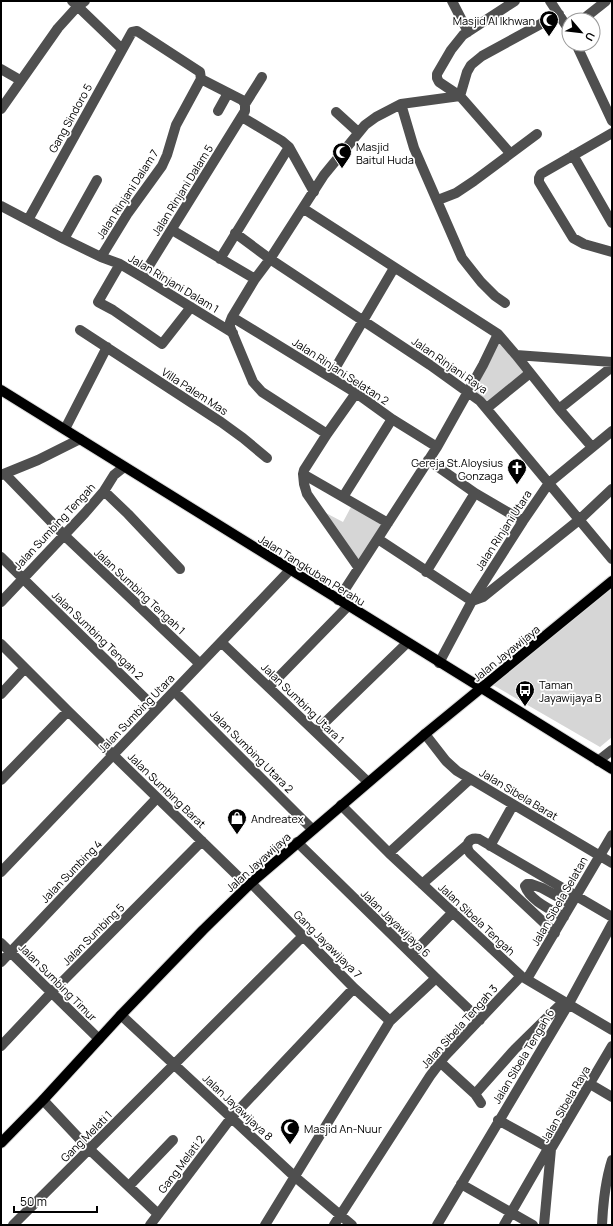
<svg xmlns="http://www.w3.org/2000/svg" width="613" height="1226" font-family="Manrope,sans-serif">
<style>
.green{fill:#d6d6d6}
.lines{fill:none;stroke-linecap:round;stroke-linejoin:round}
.major-casing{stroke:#dbdbdb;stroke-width:12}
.minor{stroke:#4f4f4f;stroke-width:10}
.major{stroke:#000;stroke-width:10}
.labels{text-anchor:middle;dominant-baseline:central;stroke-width:3.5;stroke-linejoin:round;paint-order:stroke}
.poi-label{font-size:11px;fill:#000;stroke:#fff;text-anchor:start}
.street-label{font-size:11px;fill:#000;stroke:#fff}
</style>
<rect width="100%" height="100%" fill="#fff"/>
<path class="green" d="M499,339l27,34 -39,31 -16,-14z
M351,507l32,17 -25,37 -34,-49 19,10z
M612,586v151l-12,10 -107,-62z"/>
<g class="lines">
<g class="major-casing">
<path id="major" d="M1,390l611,379
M1,1143l42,-43 78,-85 82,-85 48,-47 174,-149 187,-153"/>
</g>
<path class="minor" d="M72,1l50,48
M452,1l16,31
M550,1l19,29
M582,20l24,-19
M576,44l36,77
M1,69l19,11
M245,104l17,-27
M401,104l13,44 48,110 19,24 14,14 10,7
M1,109l57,-81 19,-21 8,-6
M218,111l10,-18
M336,112l22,20
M242,117l40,24 7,6 25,45
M612,133l-71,41 -2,4v4l34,56 11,6 28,8
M510,153l-50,-57 -21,-14 -2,-4v-4l14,-24 12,-15 52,-34
M573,155l39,68
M438,200l18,-7 18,-12 63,-47
M1,206l63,33 37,18 19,7 22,13 91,56
M304,209l194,125 18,21 43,54 33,38
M28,220l104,-188 5,-1 63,41 1,7
M172,230l83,49
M235,233l35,26 160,106 50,36 132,158
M64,239l33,-59
M101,257l27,-44 34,-47 5,-11 9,-30 25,-46
M220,259l69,-112
M120,264l-22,38 15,8 49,34 29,-37
M142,277l103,-166v-7l-3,-4 -41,-21
M232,317l124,76 36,26 45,28
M80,330l141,92 22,16 24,20
M516,355l96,7
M330,377l64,-109
M356,393l-29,41 -23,36 -1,4 1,10 3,10 51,73
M487,408l43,-35
M559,409l53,-42
M65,429l42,-82
M327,434l-65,-42 -9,-10 -23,-55v-5l2,-5 23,-38 15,-20 54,-84 41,-50 11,-8 25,-13 59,-8 7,-24 4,-7 11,-9 77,-42
M428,460l47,33 48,28
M5,474l60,62 135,128
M303,474l85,49
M1,475l37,-15 42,-21
M104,491l24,23 52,55
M343,497l49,-78
M378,539l94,62 11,-4 96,-77 33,-31
M1,557l155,152
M426,572l49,-79
M338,600l99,-153 46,-82 15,-31
M1,602l84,-89 19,-22 10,-16 10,-8
M221,642l147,140
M1,644l67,67 180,175
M439,663l33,-62 51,-80 26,-38 63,-52
M269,687l79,-81
M174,691l138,138
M1,694l24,-26
M316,731l91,-88
M425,734l21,27 11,10 155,92
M598,761l14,-11
M1,780l67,-69
M341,805l48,48 132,123 91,54
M297,842l139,136 44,42
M490,846l23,-41
M389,853l81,-74
M1,872l289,-302
M251,883l103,105 36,33
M422,884l45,-39
M564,917c-12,-7 -34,-16 -39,-31l2,-2h4l11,4 29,16
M555,933l-85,-80c-6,-8 -1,-16 9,-14l133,78
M1,943l98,96
M412,954l41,-42
M1,962l156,-164
M527,979l85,-144
M121,1015l173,161 58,49
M1,1046l51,-54 150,-151
M440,1062l35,32 6,9
M590,1084l22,13
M475,1094l40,-45 48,-47
M43,1100l46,49 69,65
M498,1120l53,29
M461,1184l72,41
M129,1186l44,-46
M13,1225l290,-289
M150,1225l81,-107 123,-130
M265,1225l125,-204 46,-43
M334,1225l96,-149 15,-20 76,-80
M437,1225l131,-220 44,-81
M504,1225l45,-78
M544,1225l7,-76 61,-103
M602,1225c1,-22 3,-43 10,-65"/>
<use href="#major" class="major"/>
</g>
<defs>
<g id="mosque-pin" transform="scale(1)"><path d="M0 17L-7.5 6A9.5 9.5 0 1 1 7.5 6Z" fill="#000" stroke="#fff"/><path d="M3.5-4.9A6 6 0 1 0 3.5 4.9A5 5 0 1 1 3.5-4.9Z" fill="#fff"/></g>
<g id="church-pin" transform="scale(1)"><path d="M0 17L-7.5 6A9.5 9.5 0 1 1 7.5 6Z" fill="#000" stroke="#fff"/><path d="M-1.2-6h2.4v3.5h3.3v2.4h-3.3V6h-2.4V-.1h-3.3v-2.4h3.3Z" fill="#fff"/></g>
<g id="bus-pin" transform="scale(1)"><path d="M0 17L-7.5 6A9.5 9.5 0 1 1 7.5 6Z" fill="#000" stroke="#fff"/><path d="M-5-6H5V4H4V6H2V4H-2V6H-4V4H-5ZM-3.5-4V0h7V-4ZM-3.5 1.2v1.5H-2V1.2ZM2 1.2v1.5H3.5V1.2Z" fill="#fff"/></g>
<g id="shop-pin" transform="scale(1)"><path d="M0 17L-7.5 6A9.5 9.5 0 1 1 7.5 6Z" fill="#000" stroke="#fff"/><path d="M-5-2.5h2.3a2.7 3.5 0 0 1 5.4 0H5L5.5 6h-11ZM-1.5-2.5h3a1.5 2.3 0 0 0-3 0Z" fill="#fff"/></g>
</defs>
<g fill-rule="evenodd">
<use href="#mosque-pin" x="549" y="20"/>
<use href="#mosque-pin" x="342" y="152"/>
<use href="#church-pin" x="517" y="468"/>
<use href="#bus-pin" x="525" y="690"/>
<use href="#shop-pin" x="237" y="818"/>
<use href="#mosque-pin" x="290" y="1128"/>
</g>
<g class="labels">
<g class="poi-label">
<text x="535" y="20" text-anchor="end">Masjid Al Ikhwan</text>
<text x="356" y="146">Masjid<tspan x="356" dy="13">Baitul Huda</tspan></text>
<text x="503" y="462" text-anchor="end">Gereja St.Aloysius<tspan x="503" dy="13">Gonzaga</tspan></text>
<text x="539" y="684">Taman<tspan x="539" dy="13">Jayawijaya B</tspan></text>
<text x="251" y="818">Andreatex</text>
<text x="304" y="1128">Masjid An-Nuur</text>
</g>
<g class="street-label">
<text transform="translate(70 118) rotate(-61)">Gang Sindoro 5</text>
<text transform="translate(182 190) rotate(-58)">Jalan Rinjani Dalam 5</text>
<text transform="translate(127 194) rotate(-57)">Jalan Rinjani Dalam 7</text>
<text transform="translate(174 283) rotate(31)">Jalan Rinjani Dalam 1</text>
<text transform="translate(450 365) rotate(35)">Jalan Rinjani Raya</text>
<text transform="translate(341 371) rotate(33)">Jalan Rinjani Selatan 2</text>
<text transform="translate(195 391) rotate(33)">Villa Palem Mas</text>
<text transform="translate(54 526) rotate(-47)">Jalan Sumbing Tengah</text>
<text transform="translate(503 530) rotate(-57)">Jalan Rinjani Utara</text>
<text transform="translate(312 570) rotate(32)">Jalan Tangkuban Perahu</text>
<text transform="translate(140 591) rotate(43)">Jalan Sumbing Tengah 1</text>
<text transform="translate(98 635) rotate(44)">Jalan Sumbing Tengah 2</text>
<text transform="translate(506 653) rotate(-39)">Jalan Jayawijaya</text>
<text transform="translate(303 703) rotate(44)">Jalan Sumbing Utara 1</text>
<text transform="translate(136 713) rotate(-46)">Jalan Sumbing Utara</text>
<text transform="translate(252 751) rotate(45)">Jalan Sumbing Utara 2</text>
<text transform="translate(167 790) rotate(44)">Jalan Sumbing Barat</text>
<text transform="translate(519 794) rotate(31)">Jalan Sibela Barat</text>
<text transform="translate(258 862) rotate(-42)">Jalan Jayawijaya</text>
<text transform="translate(71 871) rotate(-46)">Jalan Sumbing 4</text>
<text transform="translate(559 901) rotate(-60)">Jalan Sibela Selatan</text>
<text transform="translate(477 919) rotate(43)">Jalan Sibela Tengah</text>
<text transform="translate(396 923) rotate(44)">Jalan Jayawijaya 6</text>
<text transform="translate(93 934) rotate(-45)">Jalan Sumbing 5</text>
<text transform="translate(328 944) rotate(45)">Gang Jayawijaya 7</text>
<text transform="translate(58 982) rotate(45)">Jalan Sumbing Timur</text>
<text transform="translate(459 1026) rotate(-48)">Jalan Sibela Tengah 3</text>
<text transform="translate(523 1056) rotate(-59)">Jalan Sibela Tengah 6</text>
<text transform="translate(565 1104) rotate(-60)">Jalan Sibela Raya</text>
<text transform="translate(238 1107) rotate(43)">Jalan Jayawijaya 8</text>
<text transform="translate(86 1136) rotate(-45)">Gang Melati 1</text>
<text transform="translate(181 1164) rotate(-53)">Gang Melati 2</text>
</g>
</g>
<rect width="613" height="1226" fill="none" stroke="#000000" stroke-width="4"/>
<g transform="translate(581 32) rotate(118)"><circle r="19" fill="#ffffff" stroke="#999999"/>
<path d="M0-3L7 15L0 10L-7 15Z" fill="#000000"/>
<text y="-6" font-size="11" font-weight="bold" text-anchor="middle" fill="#000000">U</text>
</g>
<path d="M14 1206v6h83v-6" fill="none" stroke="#000000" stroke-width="2"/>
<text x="20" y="1206" font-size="12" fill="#000000" stroke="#ffffff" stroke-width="3" paint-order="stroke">50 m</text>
</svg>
